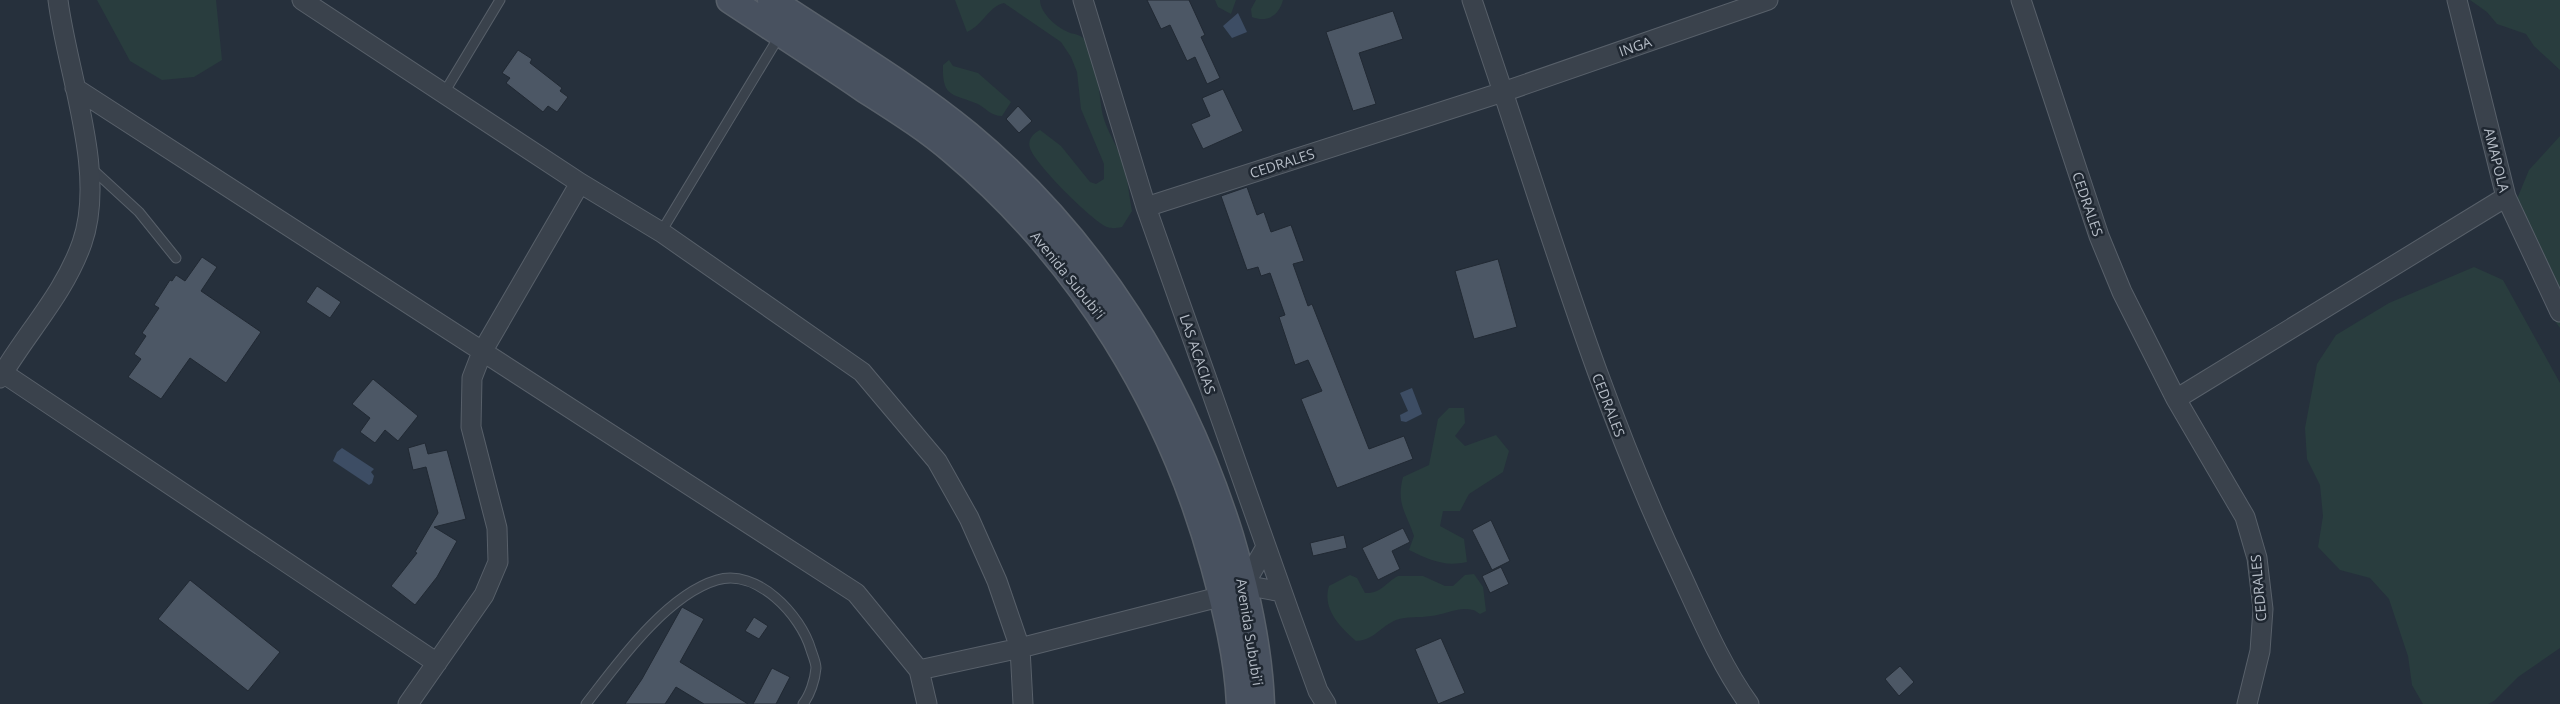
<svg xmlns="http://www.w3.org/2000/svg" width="2560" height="704" font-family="'Open Sans',sans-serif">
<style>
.green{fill:#293d3e}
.water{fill:#3d4d64}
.building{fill:#4c5765;stroke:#212933}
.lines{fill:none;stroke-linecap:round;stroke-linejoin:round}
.lane-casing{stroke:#58606a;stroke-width:11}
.street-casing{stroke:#58606a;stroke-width:21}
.secondary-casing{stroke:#58606a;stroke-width:29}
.lane{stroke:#3a424c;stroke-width:9}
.street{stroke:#3a424c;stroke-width:19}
.secondary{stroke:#48515f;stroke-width:26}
.labels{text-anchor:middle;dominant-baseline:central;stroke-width:5;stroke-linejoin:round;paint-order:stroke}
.street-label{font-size:14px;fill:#b6bdc7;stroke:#1f2731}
</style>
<rect width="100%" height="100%" fill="#26303c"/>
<path class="green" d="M97,0h119l6,60 -28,17 -32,3 -32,-19z
M955,0h85c0,12 15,26 26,31 6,4 15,2 20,10 13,21 12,51 17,75 5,18 16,32 21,50 4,14 5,30 8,45l-10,16c-6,1 -9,2 -15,0 -15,-6 -73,-64 -77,-79 -3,-9 4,-15 10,-18l21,16 29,36 6,2 8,-5v-15l-23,-55 -4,-37 -6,-15 -10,-15 -57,-39c-15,3 -21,22 -37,29z
M1215,0h21l-5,14 -13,-7z
M1256,0h27c-4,15 -15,23 -31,17l-1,-8z
M2470,0h90v70l-26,-24 -8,-12 -29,-10 -10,-12z
M949,60l4,6 25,7 33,29 -9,14c-11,0 -15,-7 -24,-12 -26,-11 -36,-6 -35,-39z
M2560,136v192l-5,-7 -27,-66 -10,-11 -8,-18 2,-15 17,-41z
M2474,267l29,13 57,103v265l-42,29 -24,24 -6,3h-65l-11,-19 -4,-29 -19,-57 -19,-21 -30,-8 -22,-23 5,-31 -3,-31 -13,-26 -2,-31 12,-64 19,-29 53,-32z
M1449,408h15l1,15 -10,13 10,10 31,-11 13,16 -6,21 -34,22 -9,17h-17l-3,15 24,13 3,23c-23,5 -37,-2 -58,-12l5,-14c-8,-24 -18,-32 -11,-59l26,-12 9,-46z
M1474,574l9,13 3,24 -6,3c-2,-1 -5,-4 -7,-4 -14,-4 -29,5 -42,6 -11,2 -24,0 -35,4 -15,6 -23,21 -40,21 -16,-14 -34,-32 -27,-55l21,-11 7,3 8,15c16,1 20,-10 33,-17h25l22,10h8l12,-11z"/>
<path class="water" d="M1238,13l9,19 -15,6 -9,-12z
M1412,388l10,26 -16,8 -5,-1 -1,-6 8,-4 -8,-18z
M342,448l32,21 -3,3 3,4 -2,7 -3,2 -36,-24 4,-9z"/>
<path class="building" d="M1147,0h42l16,35 -4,2 19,41 -13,6 -12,-27 -8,4 -17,-36 -9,4z
M1393,11l10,28 -44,14 17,51 -23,7 -27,-79z
M518,50l14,9 -2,4 32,25 -2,3 8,6 -11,15 -9,-6 -5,6 -37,-29 4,-5 -8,-5z
M1223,89l20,42 -40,18 -12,-25 19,-8 -8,-18z
M1018,106l14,15 -13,12 -13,-14z
M1247,187l10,28 7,-3 7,20 20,-7 13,36 -11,3 15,42 4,-2 57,145 35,-13 9,23 -76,29 -36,-89 21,-8 -14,-31 -13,5 -16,-48 6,-2 -15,-42 -9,3 -3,-9 -11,3 -26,-74z
M202,257l15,10 -16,24 60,41 -35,51 -36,-25 -29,41 -33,-22 13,-18 -7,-5 12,-18 -4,-3 17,-25 -5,-3 16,-25 2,1 4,-6 9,6z
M1498,259l19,68 -43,12 -19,-68z
M317,286l24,16 -11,16 -24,-16z
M373,379l45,37 -20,25 -13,-11 -10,13 -15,-11 10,-14 -18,-14z
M425,443l3,11 19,-4 19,69 -32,8 23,14 -20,36 -22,28 -24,-19 26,-33 -2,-1 23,-39 -12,-46 -13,3 -5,-22z
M1491,520l19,41 -18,9 -20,-40z
M1403,528l7,14 -18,9 8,18 -22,11 -16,-32z
M1344,535l3,13 -34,8 -3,-13z
M1501,567l8,17 -19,9 -8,-17z
M190,580l90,72 -32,39 -90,-72z
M682,607l22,12 -24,43 68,42h-44l-28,-17 -11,17h-40l17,-25z
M754,617l14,9 -9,13 -14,-8z
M1441,638l24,55 -27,11 -23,-55z
M1900,666l14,16 -15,14 -14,-17z
M772,668l18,9 -14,27h-23z"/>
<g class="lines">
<g class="lane-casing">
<path id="lane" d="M444,93l56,-93
M90,167l49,45 37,46
M661,232l119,-197
M586,704c31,-40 80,-109 131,-124 40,-12 84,35 94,70 2,6 5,13 5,18 -1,12 -6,27 -13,36"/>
</g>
<g class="street-casing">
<path id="street" d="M302,0l278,183 81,49 201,140 75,89 32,57 28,63 23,67 3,56
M1083,0l63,207 144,407 28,77 8,13
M2021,0l78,236 23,56 54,107
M2457,0l49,197 54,115
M75,88l781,505 63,77 8,34
M1146,207l357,-115 -31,-92
M3,373l434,290
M0,378c27,-46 64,-84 82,-135 25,-71 -15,-170 -24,-243
M1244,585l38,7
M919,670l101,-22 203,-52 21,-11 22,-38
M408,704l76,-109 14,-33 -1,-34 -26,-101 1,-49 10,-26 98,-169
M1749,704c-29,-40 -49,-89 -70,-134 -73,-154 -122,-316 -176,-478l265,-92
M2247,704l13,-53 3,-42 -6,-51 -12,-41 -69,-118 330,-202"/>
</g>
<g class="secondary-casing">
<path id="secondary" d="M730,0c44,29 89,58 133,88 31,20 62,39 90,63 128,108 217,253 261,414 12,44 24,93 26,139
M771,0c64,43 138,86 197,135 126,105 213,245 262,401 16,54 29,111 31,168"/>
</g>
<use href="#lane" class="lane"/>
<use href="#street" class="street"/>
<use href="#secondary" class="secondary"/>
</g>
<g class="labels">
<g class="street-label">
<text transform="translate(1635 46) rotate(-19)">INGA</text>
<text transform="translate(2497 160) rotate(76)">AMAPOLA</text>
<text transform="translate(1282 163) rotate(-18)">CEDRALES</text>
<text transform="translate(2088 204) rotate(71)">CEDRALES</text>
<text transform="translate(1068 275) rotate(51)">Avenida Sububi'i</text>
<text transform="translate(1198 354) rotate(71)">LAS ACACIAS</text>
<text transform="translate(1609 405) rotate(69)">CEDRALES</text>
<text transform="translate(2258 588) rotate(-95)">CEDRALES</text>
<text transform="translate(1250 632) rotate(81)">Avenida Sububi'i</text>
</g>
</g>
</svg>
